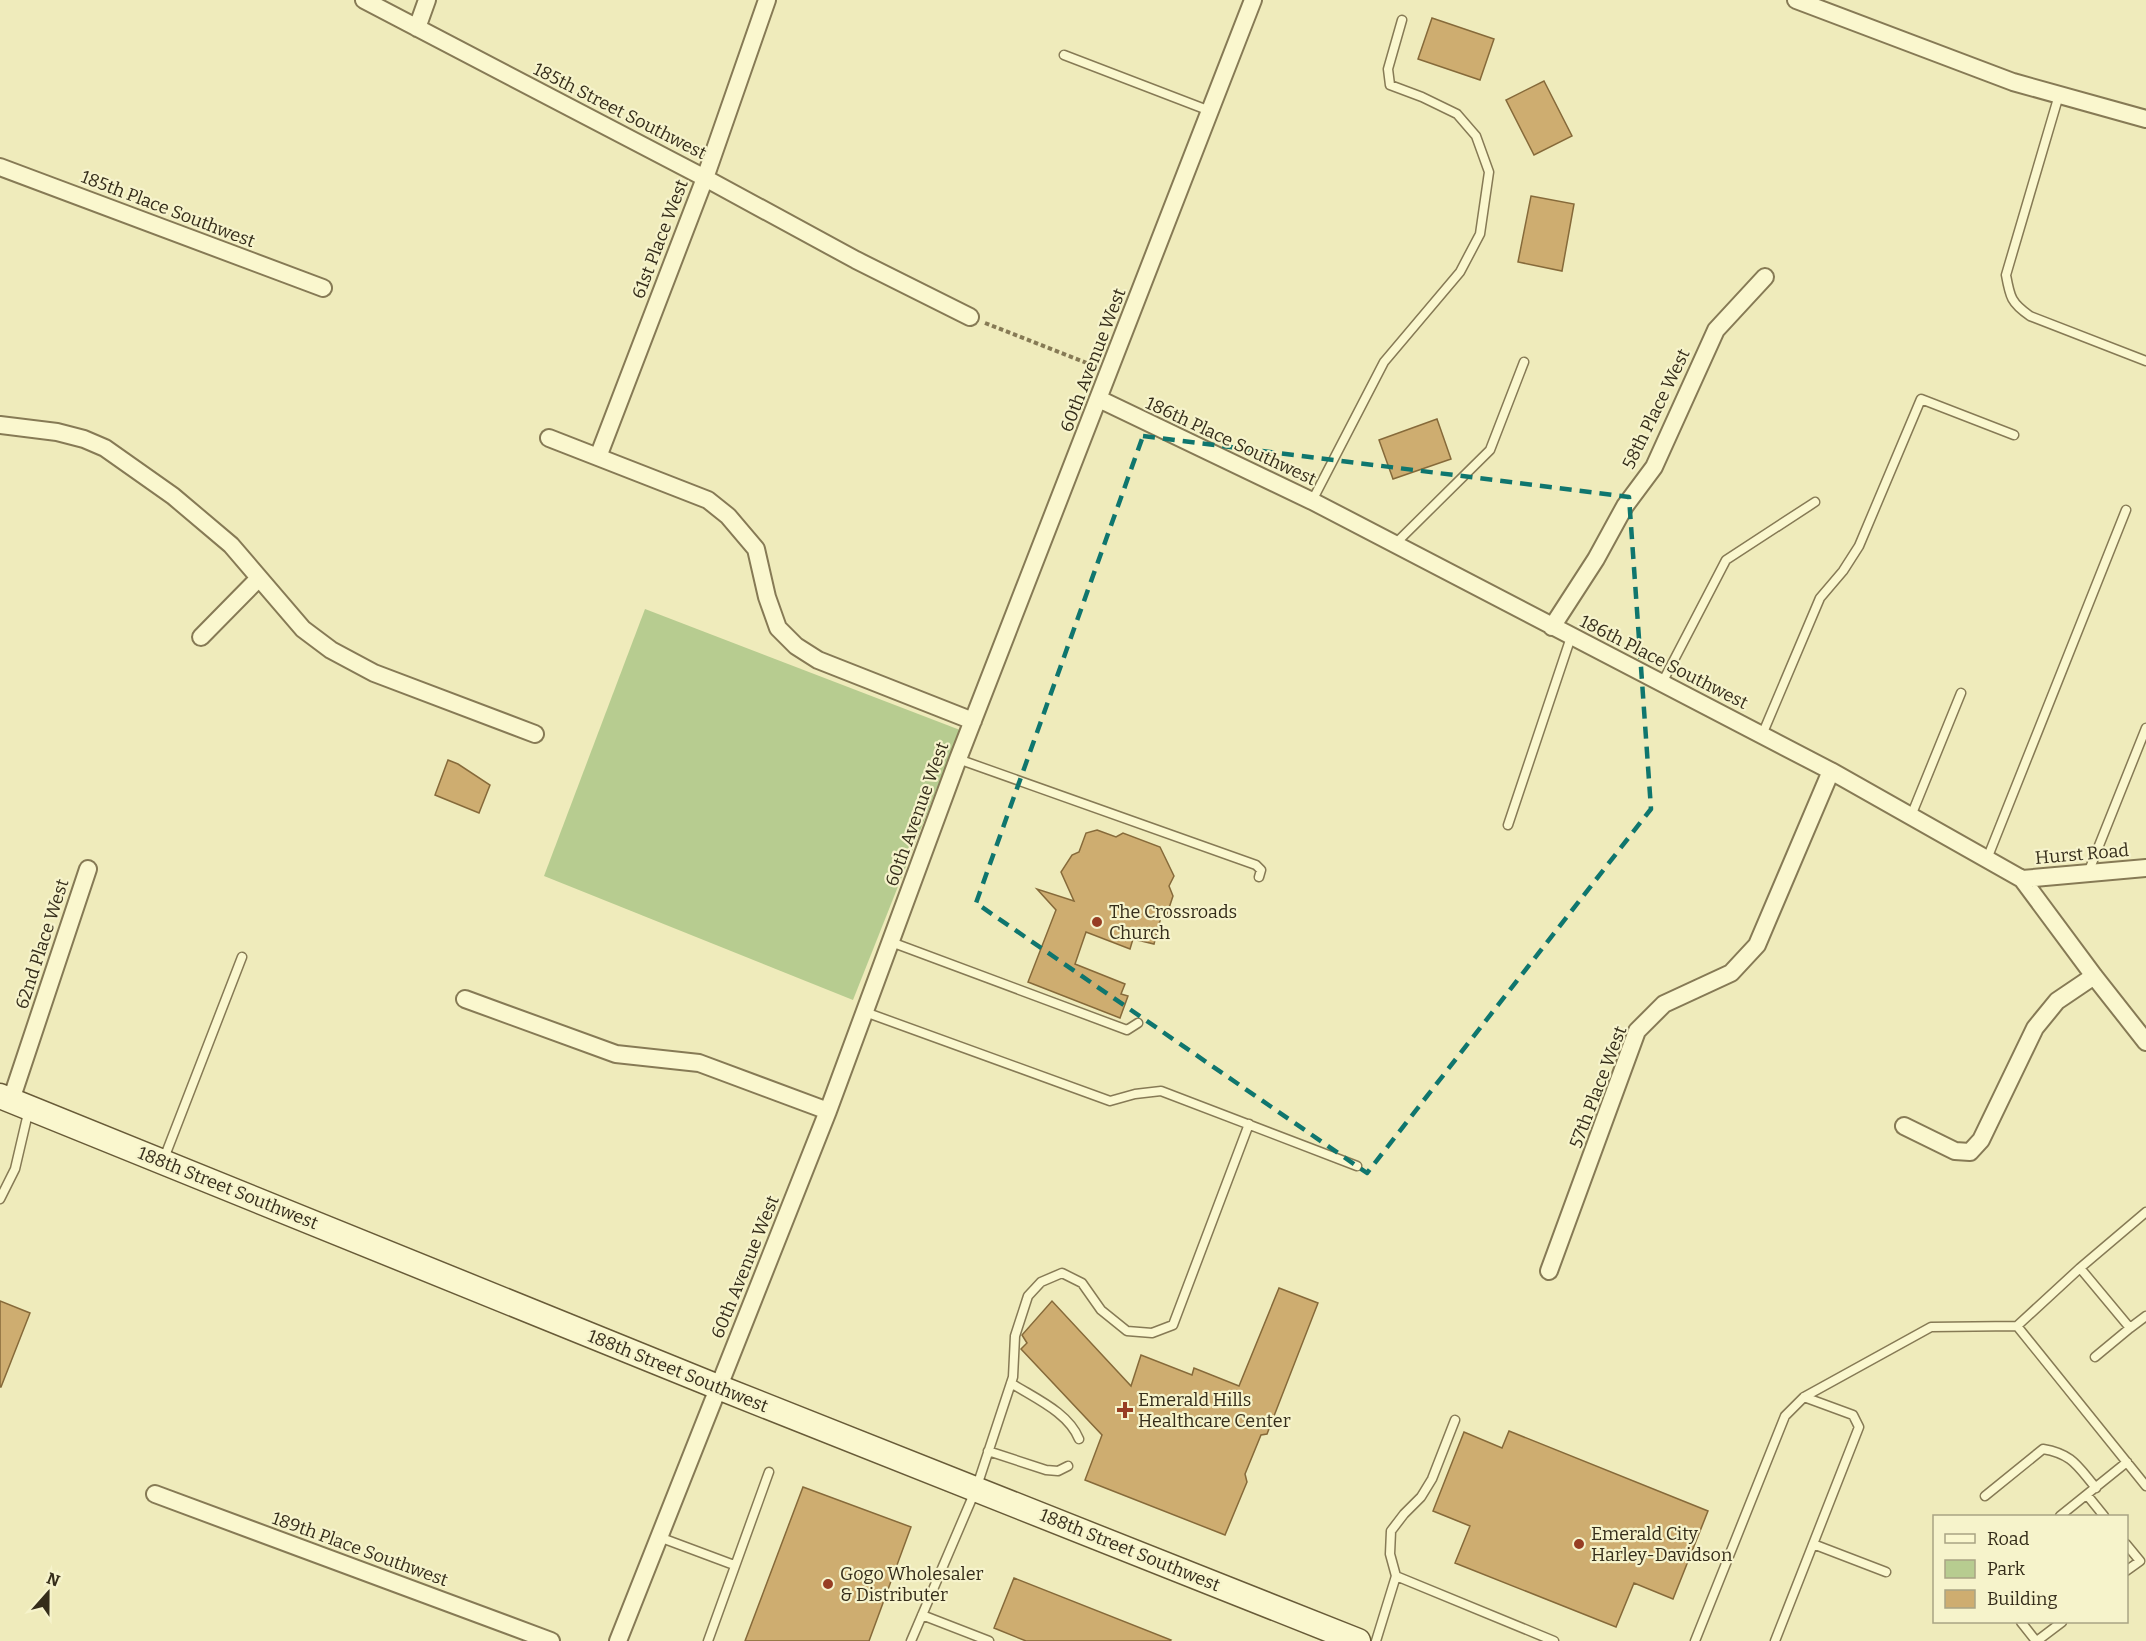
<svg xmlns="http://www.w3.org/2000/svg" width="2146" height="1641" font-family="Bitter,serif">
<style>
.green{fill:#b7cc90}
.building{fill:#cead70;stroke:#866a3a;stroke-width:1.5}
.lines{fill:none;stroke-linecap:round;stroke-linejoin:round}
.lane-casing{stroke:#867a55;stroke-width:11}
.street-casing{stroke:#867a55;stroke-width:20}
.secondary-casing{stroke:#685b38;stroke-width:27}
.path{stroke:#867a55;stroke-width:4;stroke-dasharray:4.5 3;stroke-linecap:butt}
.lane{stroke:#faf7ce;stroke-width:8}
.street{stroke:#faf7ce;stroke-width:16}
.secondary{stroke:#faf7ce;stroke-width:24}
.marked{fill:none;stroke:#0f766e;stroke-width:4.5;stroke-dasharray:12 8;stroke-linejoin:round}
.poi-dot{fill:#973d23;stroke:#f6f3cb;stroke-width:2}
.labels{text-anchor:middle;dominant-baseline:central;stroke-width:4.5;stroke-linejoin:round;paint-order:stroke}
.street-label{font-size:18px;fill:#352d1a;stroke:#f6f3cb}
.poi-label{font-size:18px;fill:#352d1a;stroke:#f6f3cb;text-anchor:start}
</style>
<rect width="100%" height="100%" fill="#efebbb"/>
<path class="green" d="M645,609l315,121 -107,270 -309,-124z"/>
<path class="building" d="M1432,18l62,21 -14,41 -62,-21z
M1544,81l28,55 -38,19 -28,-55z
M1531,196l43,8 -12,67 -44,-9z
M1437,419l14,40 -58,20 -14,-39z
M448,760l10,4 32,21 -11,28 -44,-18z
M1097,830l19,7 7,-4 37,14 14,29 -5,10 4,10 -7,21h-5l-7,27 -21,-5 -3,10 -44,-17 -11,32 50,20 -4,10 7,2 -8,22 -92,-36 28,-72 -19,-21 37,12 -13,-29 11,-17 7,-3 7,-19z
M1279,1288l39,15 -51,131 -6,1 -16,39 2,8 -22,53 -140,-55 17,-45 -81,-86 6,-6 -5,-8 30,-34 79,85 10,-31 51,20 2,-7 45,18z
M0,1301l30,12 -29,74h-1z
M1509,1431l199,80 -35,88 -39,-16 -18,44 -161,-64 15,-37 -37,-15 31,-79 38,16z
M803,1487l108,40 -42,114h-124z
M1014,1578l157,62 -1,1h-144l-32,-13z"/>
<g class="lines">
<g class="lane-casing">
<path id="lane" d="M1064,55l146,56
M2059,95l-53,180c4,22 5,28 24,41l116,45
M1312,501l72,-139 76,-90 20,-38 9,-62 -13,-36 -19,-22 -35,-17 -32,-12 -2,-16 14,-49
M1395,544l95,-94 34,-88
M1662,683l64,-123 89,-58
M1762,735l58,-137 23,-27 16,-25 62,-147 93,36
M958,759l298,106 5,5 -2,7
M1911,816l50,-123
M1508,825l63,-188
M1987,859l139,-349
M2088,873l58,-145
M891,942l236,88 11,-7
M865,1012l245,89 25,-7 26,-3 196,75
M163,1161l79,-204
M0,1199l15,-30 14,-60
M2146,1212l-66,56 -63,58 129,160
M2080,1268l50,60 16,-12
M2095,1357l35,-29
M1011,1383c23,15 57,29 68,56
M988,1451l58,19 12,1 10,-5
M2087,1495l17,21
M1985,1496l58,-47c30,5 35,18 53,39
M2060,1516l67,-54
M659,1537l75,28
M1813,1544l73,28
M2126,1544l14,17 -14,10
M1396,1576l158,65
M922,1615l67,26
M2021,1622l15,19
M708,1641l61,-169
M911,1641l65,-152 37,-112 2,-41 13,-40 13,-14 21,-9 20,10 19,27 26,21 25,2 21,-8 76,-201
M1376,1641l20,-65 -6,-22 1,-23 13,-17 17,-17 11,-18 23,-59
M1695,1641l90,-225 19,-19 127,-70 86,-1
M1775,1641l84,-214 -6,-12 -49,-18
M2037,1641l25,-19"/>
</g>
<g class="street-casing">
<path id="street" d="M364,0l341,178 151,82 114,57
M1796,0l217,82 133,37
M417,28l10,-28
M0,167l323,121
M1099,399l213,102 519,270 191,108 72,97 52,66
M0,425l57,7 27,7 21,9 68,48 58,49 72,84 28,21 43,23 161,61
M549,438l159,62 20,16 28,33 11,48 11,31 18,18 22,14 155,61
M598,457l107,-279 62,-178
M1552,627l44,-68 29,-53 29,-39 62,-137 49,-53
M201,637l58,-59
M2022,879l124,-11
M465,999l151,55 83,9 129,48
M11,1100l77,-231
M1904,1126l51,25 15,1 11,-12 54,-112 22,-27 37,-25
M1549,1271l88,-240 27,-27 67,-31 26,-28 74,-174
M155,1494l396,147
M618,1641l210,-530 130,-352 295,-759"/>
</g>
<g class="secondary-casing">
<path id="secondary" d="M0,1096l718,291 640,254"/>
</g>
<path class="path" d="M985,323l107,42"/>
<use href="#lane" class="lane"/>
<use href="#street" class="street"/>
<use href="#secondary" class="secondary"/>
</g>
<path class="marked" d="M1143,436l486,61 22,312 -284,364 -391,-270z"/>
<g class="poi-dot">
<circle cx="1097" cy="922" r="6"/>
<path d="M1122 1401h6v6h6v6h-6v6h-6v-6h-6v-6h6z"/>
<circle cx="1579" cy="1544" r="6"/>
<circle cx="828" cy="1584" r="6"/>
</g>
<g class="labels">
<g class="street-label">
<text transform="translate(620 111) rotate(27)">185th Street Southwest</text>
<text transform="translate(168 209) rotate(21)">185th Place Southwest</text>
<text transform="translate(660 239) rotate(-69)">61st Place West</text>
<text transform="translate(1093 360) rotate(-69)">60th Avenue West</text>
<text transform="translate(1656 409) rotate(-64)">58th Place West</text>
<text transform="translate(1231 441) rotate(25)">186th Place Southwest</text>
<text transform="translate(1664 662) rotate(27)">186th Place Southwest</text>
<text transform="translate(917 814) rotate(-70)">60th Avenue West</text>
<text transform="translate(2082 854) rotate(-5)">Hurst Road</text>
<text transform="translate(42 944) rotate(-72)">62nd Place West</text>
<text transform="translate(1598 1087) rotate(-69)">57th Place West</text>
<text transform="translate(228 1188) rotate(22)">188th Street Southwest</text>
<text transform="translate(745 1267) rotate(-68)">60th Avenue West</text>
<text transform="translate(678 1371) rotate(22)">188th Street Southwest</text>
<text transform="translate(360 1549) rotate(20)">189th Place Southwest</text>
<text transform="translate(1130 1550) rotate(22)">188th Street Southwest</text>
</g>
<g class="poi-label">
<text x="1109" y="912">The Crossroads<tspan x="1109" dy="21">Church</tspan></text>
<text x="1138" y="1400">Emerald Hills<tspan x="1138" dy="21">Healthcare Center</tspan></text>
<text x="1591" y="1534">Emerald City<tspan x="1591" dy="21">Harley-Davidson</tspan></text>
<text x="840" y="1574">Gogo Wholesaler<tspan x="840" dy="21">&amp; Distributer</tspan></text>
</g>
</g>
<rect x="1933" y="1515" width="195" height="108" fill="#f6f3cb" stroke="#a9a484" stroke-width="1.5"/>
<rect x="1945" y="1534" width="30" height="9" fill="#faf7ce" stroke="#a9a484" stroke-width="1.5"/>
<text x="1987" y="1545" font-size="18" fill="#352d1a">Road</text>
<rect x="1945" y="1560" width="30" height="18" fill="#b7cc90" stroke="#a9a484" stroke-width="1.5"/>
<text x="1987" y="1575" font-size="18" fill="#352d1a">Park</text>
<rect x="1945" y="1590" width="30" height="18" fill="#cead70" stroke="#a9a484" stroke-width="1.5"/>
<text x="1987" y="1605" font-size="18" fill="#352d1a">Building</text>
<g transform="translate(48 1593) rotate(21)" stroke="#f6f3cb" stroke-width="4.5" paint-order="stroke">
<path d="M0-4.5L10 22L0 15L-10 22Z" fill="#352d1a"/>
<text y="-9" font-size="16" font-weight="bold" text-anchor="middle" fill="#352d1a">N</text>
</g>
</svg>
